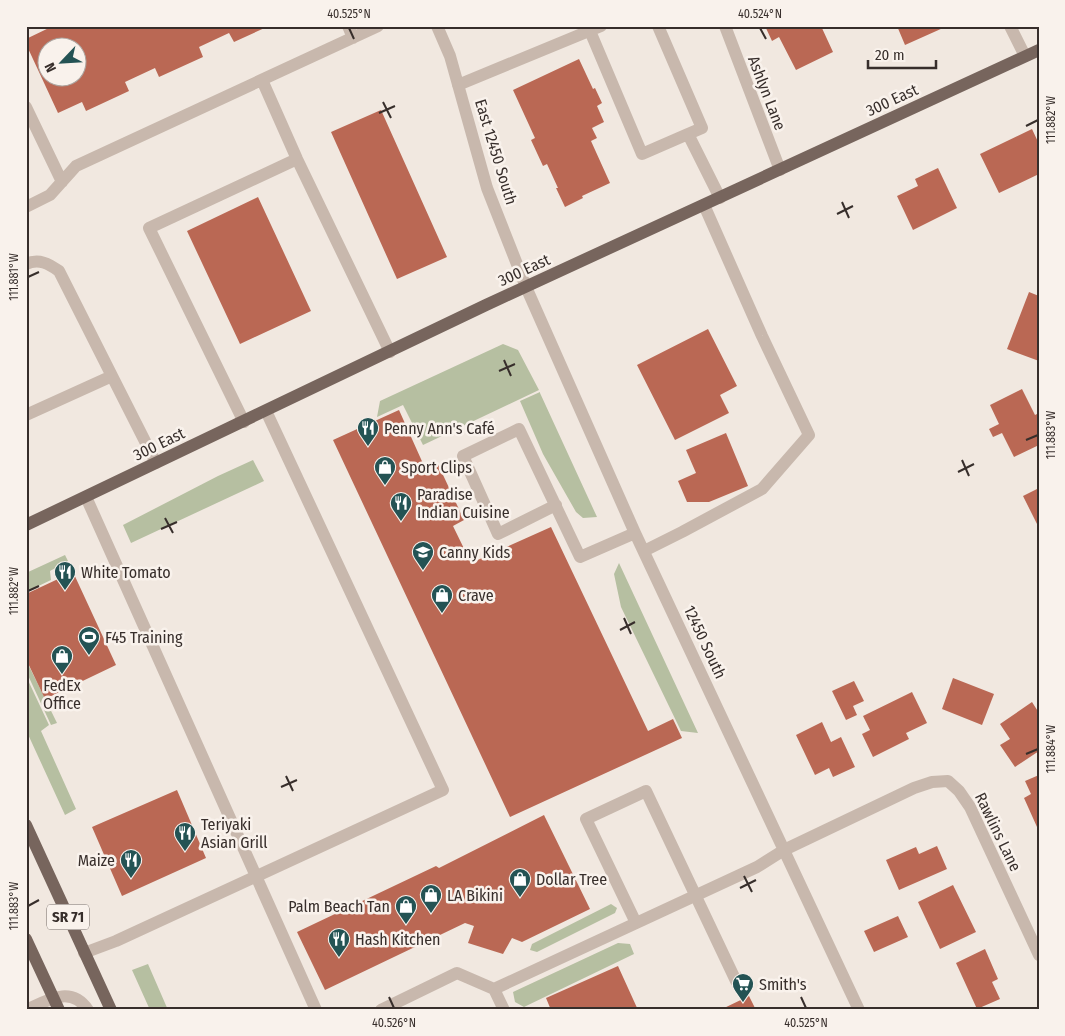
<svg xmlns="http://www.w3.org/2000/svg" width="1065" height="1036" font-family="'Fira Sans Condensed',sans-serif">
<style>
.green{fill:#b6bfa1}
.building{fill:#ba6854;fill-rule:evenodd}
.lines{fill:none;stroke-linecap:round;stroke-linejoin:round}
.minor{stroke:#c8b8ad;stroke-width:12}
.major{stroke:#77655d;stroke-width:12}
.ticks{fill:none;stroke:#372e2b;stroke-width:2}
.labels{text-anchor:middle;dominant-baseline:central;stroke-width:5;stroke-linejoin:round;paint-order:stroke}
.shield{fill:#f9f2ec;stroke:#716965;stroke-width:1}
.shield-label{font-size:15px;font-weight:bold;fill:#372e2b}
.street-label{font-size:16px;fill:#372e2b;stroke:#f9f2ec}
.poi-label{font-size:16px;fill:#372e2b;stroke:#f9f2ec;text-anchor:start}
.neatline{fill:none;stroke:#372e2b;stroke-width:2}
.ticks-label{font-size:12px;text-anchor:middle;fill:#372e2b}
</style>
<rect width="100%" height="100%" fill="#f1e8e0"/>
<path class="green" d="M503,344l15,6 21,40 -116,55 -20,-40 -26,12 3,-16z
M540,392v1l57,124 -14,1 -7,-6 -33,-58 -23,-53z
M253,460l11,21 -133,62 -8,-18 95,-49z
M65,555l3,6 -18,10 1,9 -25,12v-19z
M619,563l79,170 -17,-2 -60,-124 -7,-33z
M26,660l31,63 -6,2 -25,-54z
M26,676l23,49 -8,6 35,78 -11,6 -39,-85z
M611,904l6,4 -2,5 -78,39 -7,-2 2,-6z
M618,943l12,1 4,10 -110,53 -9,-5 -2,-10z
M148,964l20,46h-18l-18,-40z"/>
<path class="building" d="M53,26h216l-35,16 -5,-9 -30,14 4,10 -44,20 -4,-9 -30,14 4,9 -43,20 -4,-9 -24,11 -32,-69v-5zM48,48h30v30h-30z
M765,26h56l12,26 -37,18 -17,-33 -7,4z
M897,26h46v2l-38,17z
M579,59l14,30 2,-1 7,15 -5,3 7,16 -12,6 5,10 -6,3 19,42 -28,13 1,2 -18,9 -9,-19h2l-11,-24 -4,2 -12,-26 4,-2 -22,-48z
M381,110l66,147 -50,22 -66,-147z
M1032,129l7,15v30l-40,19 -19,-39z
M938,168l19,40 -44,22 -16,-34 21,-10 -3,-7z
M258,197l53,114 -71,33 -53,-113z
M1029,292l10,4v65l-32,-12z
M708,329l29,57 -17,9 9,18 -54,27 -38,-75z
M1022,389l13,26 4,-2v32l-25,12 -12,-24 -9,4 -4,-8 10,-5 -9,-19z
M399,410l26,58 12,-6 27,58 -11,6 18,37 80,-36 97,204 25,-12 9,19 -172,79 -177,-377z
M726,433l22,53 -39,16h-22l-9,-21 18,-8 -10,-23z
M1039,488v40l-16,-32z
M73,572l43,93 -71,34 -19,-40v-65z
M953,678l41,16 -12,31 -40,-16z
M854,681l10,20 -11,5 4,9 -11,5 -14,-29z
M912,692l15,31 -21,10 3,6 -36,18 -11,-23 8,-4 -7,-14z
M1032,702l7,11v38l-24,16 -15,-22 10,-6 -10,-15z
M822,722l9,20 10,-5 14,30 -22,10 -4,-9 -14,7 -19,-40z
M1039,775v51l-2,1 -13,-29 7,-4 -6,-13z
M177,790l29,68 -84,38 -30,-69z
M544,815l46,94 -68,33 -10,-4 -9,16 -35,-11 6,-17 -9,-3 -140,67 -28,-58 139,-66 3,2z
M937,846l10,23 -48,21 -13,-30 30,-13 3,7z
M953,885l23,47 -36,17 -22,-47z
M898,916l10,21 -34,15 -10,-21z
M985,949l13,30 -6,3 8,17 -23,10 -21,-46z
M618,966l20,44h-87l-5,-12z
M749,996l7,14h-36z"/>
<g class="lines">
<path class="minor" d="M348,26l5,12
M437,26l13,30 37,132 39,99 109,246 224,477
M658,26l44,102 -14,6 32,64
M725,26l55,144
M1010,26l15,30
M590,31l52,123 46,-20
M262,80l35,79 93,193
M458,85l143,-59
M26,107l36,75
M26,207l24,-12 26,-29 302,-140
M26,264c13,-6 23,0 33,7l53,105
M26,415l86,-39 44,87
M244,422l-95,-194 148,-69
M86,497l230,513
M556,505l-58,29 -35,-78 56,-27 61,128 55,-24
M644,551l38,-19 80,-43 47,-54 -47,-99 -58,-131
M636,923l-50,-104 60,-28 90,190
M84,953l32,-12 327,-151 -177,-379
M494,989l263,-122 27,-17 130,-62 18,-6 16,-1 11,10 11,16 69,148
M26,1010c22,-10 45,-25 62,0
M381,1010l76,-37 37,16 10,21"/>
<path class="major" d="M26,525l460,-220 553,-255
M26,825l85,185
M26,939l33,71"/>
</g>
<path class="ticks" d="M349,28l5,11M760,28l6,11M383,102l8,16M379,113l16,-7M1026,126l12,-6M842,202l7,16M837,214l16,-8M28,277l11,-5M504,360l7,16M499,371l16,-7M1026,440l12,-5M962,460l7,16M958,472l16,-8M165,518l8,15M161,529l16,-7M28,591l11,-5M624,618l7,16M620,630l15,-8M1026,754l12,-5M286,776l7,15M281,787l16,-7M744,876l8,16M740,888l16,-8M28,906l11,-6M389,997l5,11M801,997l5,11"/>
<defs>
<g id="restaurant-pin" transform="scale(1.125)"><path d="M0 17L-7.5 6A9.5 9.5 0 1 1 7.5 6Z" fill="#245354" stroke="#f9f2ec"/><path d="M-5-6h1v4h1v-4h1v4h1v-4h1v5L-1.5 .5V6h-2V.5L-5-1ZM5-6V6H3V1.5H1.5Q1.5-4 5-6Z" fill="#fff"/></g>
<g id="shop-pin" transform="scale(1.125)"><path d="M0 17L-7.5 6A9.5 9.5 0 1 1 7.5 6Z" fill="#245354" stroke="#f9f2ec"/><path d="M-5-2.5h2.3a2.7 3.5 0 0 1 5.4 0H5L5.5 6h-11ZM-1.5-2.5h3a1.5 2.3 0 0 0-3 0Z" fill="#fff"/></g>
<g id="school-pin" transform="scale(1.125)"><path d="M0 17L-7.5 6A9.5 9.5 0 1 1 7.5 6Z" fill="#245354" stroke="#f9f2ec"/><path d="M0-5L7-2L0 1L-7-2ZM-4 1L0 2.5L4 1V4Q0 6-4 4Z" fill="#fff"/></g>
<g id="stadium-pin" transform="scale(1.125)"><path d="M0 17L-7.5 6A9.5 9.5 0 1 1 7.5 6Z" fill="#245354" stroke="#f9f2ec"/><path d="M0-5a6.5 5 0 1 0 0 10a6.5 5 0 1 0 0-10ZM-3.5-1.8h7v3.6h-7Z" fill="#fff"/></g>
<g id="supermarket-pin" transform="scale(1.125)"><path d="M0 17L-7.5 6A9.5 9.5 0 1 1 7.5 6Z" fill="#245354" stroke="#f9f2ec"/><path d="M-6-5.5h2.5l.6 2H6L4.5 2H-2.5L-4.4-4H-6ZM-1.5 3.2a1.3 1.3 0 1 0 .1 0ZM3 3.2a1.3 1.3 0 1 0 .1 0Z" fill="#fff"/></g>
</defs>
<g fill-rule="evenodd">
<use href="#restaurant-pin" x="368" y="428"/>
<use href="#shop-pin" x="385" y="467"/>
<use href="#restaurant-pin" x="401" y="503"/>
<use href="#school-pin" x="423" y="552"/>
<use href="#restaurant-pin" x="65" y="572"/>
<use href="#shop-pin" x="442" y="595"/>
<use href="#stadium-pin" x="89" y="637"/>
<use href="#shop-pin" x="62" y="656"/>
<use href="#restaurant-pin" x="185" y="833"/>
<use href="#restaurant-pin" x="131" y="860"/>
<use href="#shop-pin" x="520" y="879"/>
<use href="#shop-pin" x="431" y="895"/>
<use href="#shop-pin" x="406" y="906"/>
<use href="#restaurant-pin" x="339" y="939"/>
<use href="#supermarket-pin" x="743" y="984"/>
</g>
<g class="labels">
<rect class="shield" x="47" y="904.5" width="42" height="25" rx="4"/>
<g class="shield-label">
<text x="68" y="917">SR 71</text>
</g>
<g class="street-label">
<text transform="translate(767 93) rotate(69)">Ashlyn Lane</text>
<text transform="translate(892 100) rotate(-25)">300 East</text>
<text transform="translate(496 152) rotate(73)">East 12450 South</text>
<text transform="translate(524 270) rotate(-25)">300 East</text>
<text transform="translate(159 444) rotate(-26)">300 East</text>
<text transform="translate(705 642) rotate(65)">12450 South</text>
<text transform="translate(998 832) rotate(64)">Rawlins Lane</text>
</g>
<g class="poi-label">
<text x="384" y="428">Penny Ann's Café</text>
<text x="401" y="467">Sport Clips</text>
<text x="417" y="494">Paradise<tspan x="417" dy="18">Indian Cuisine</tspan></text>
<text x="439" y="552">Canny Kids</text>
<text x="81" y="572">White Tomato</text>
<text x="458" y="595">Crave</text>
<text x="105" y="637">F45 Training</text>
<text x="62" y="685" text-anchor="middle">FedEx<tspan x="62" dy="18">Office</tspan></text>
<text x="201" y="824">Teriyaki<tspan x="201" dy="18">Asian Grill</tspan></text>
<text x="115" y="860" text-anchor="end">Maize</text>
<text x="536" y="879">Dollar Tree</text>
<text x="447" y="895">LA Bikini</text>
<text x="390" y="906" text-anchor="end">Palm Beach Tan</text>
<text x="355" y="939">Hash Kitchen</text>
<text x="759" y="984">Smith's</text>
</g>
</g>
<rect width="1065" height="1036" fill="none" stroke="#f9f2ec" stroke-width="55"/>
<g transform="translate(62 62) rotate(245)"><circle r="24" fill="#f9f2ec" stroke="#aba49f"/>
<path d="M0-4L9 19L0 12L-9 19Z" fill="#245354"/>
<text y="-8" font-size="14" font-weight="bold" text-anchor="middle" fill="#372e2b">N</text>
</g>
<path d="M868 60v8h68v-8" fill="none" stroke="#372e2b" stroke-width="2.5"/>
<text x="875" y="60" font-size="15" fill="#372e2b" stroke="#f9f2ec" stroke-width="4" paint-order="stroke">20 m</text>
<rect x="28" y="28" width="1010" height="980" class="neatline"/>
<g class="ticks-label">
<text x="349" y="18">40.525°N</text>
<text x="760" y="18">40.524°N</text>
<text transform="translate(1051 120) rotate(-90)" y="4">111.882°W</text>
<text transform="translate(14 277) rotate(-90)" y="4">111.881°W</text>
<text transform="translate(1051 435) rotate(-90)" y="4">111.883°W</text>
<text transform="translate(14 591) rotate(-90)" y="4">111.882°W</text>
<text transform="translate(1051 749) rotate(-90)" y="4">111.884°W</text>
<text transform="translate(14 906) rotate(-90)" y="4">111.883°W</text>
<text x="394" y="1027">40.526°N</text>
<text x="806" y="1027">40.525°N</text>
</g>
</svg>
